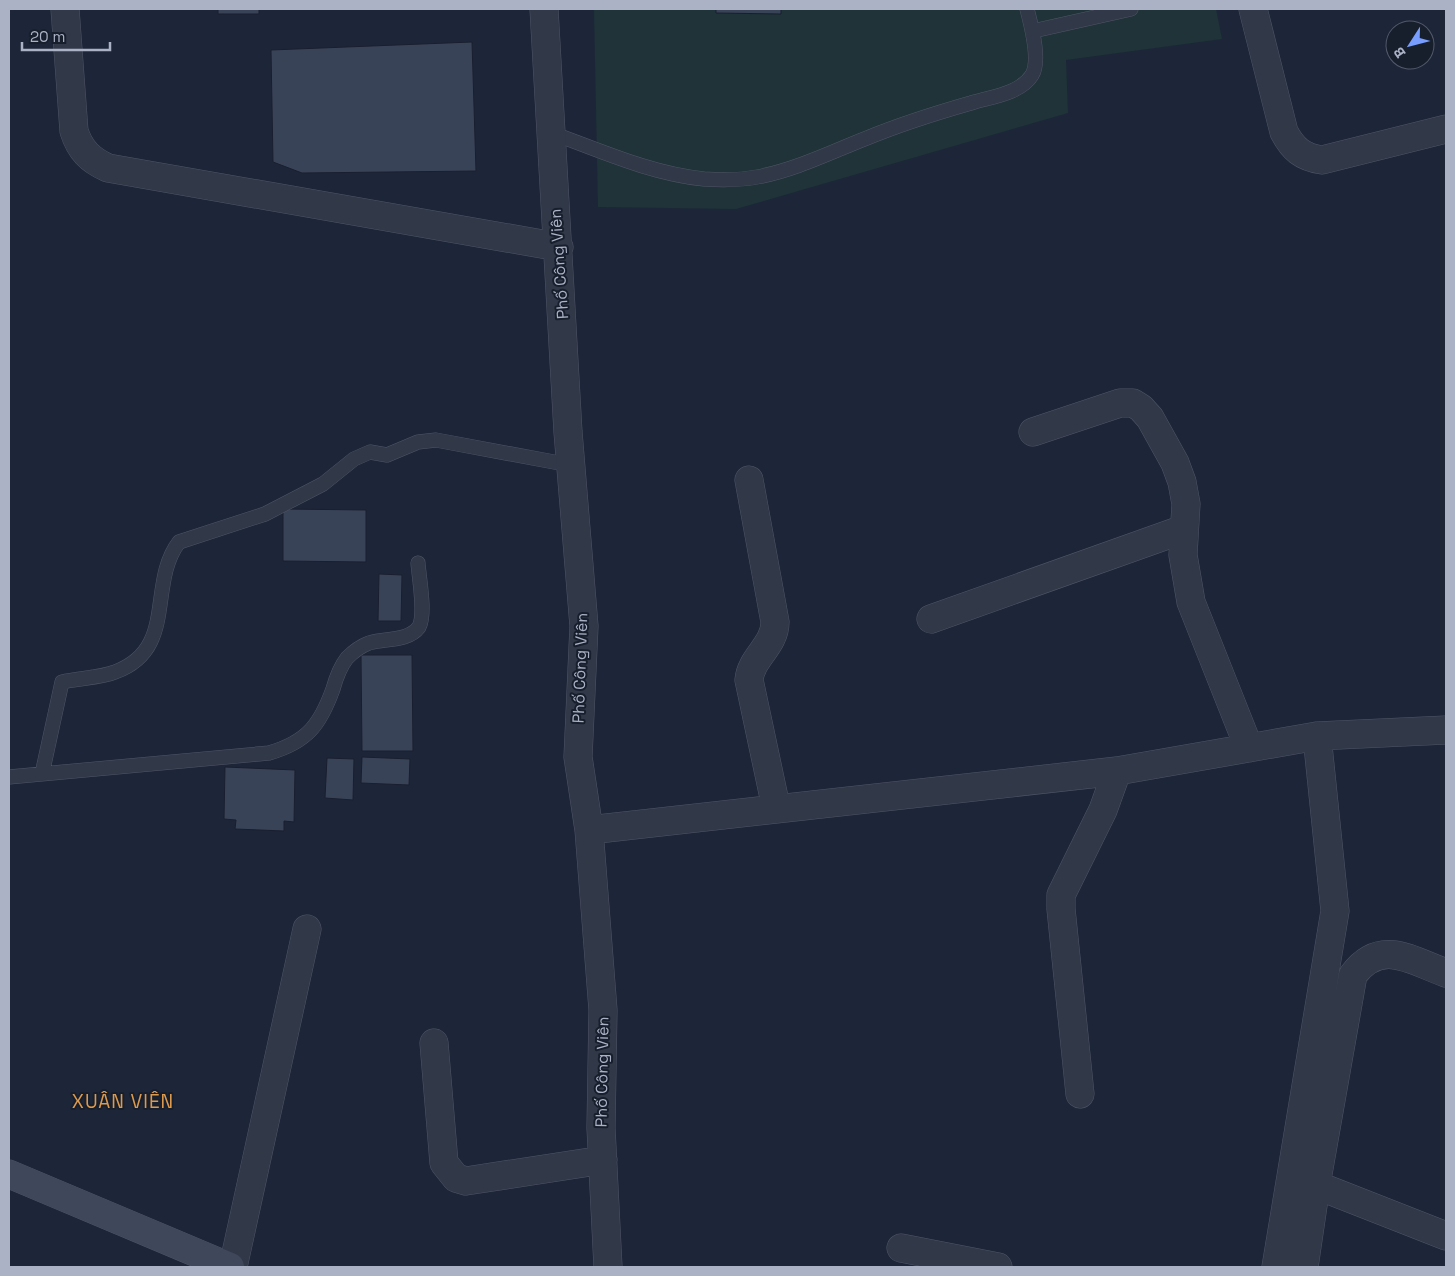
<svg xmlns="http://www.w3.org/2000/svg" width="1455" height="1276" font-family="'Space Grotesk',sans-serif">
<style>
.green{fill:#1f3339}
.building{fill:#394358;stroke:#191f2e}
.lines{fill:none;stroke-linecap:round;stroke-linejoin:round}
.lane-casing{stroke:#4f5566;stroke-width:15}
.street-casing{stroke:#4f5566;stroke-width:29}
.secondary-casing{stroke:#4f5566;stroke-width:29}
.lane{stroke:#313848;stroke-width:14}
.street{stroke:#313848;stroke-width:28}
.secondary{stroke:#3f475b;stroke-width:28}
.labels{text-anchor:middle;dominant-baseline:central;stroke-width:4;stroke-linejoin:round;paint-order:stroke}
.street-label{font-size:16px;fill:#abb2c5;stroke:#171e2c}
.quarter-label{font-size:19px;letter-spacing:1px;fill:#dc9a4f;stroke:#171e2c}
</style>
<rect width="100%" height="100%" fill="#1d2638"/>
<path class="green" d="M594,9h622l6,30 -156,21 2,53 -332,96 -138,-2z"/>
<path class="building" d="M218,9h41v5h-41z
M716,9h65v5l-65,-1z
M472,42l4,129 -174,2 -29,-11 -2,-112z
M283,509l83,1v52l-83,-1z
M379,574l23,1 -1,46h-23z
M361,655h51l1,96h-51z
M362,757l48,2 -1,26 -48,-2z
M327,758l27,1 -1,41 -28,-2z
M225,767l70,3 -1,52 -10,-1v10l-49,-2 1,-9 -12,-1z"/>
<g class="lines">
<g class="lane-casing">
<path id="lane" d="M1033,31l98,-22
M549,132c50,18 102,42 155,47 16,1 37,1 53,-2 38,-7 74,-25 110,-39 34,-14 69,-25 104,-35 19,-6 49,-9 61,-28 9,-15 -1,-50 -5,-66
M42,774l20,-92c17,-4 38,-4 53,-10 63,-23 32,-88 64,-130l86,-28 58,-30 31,-25 16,-7 17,3 31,-13 18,-2 134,25
M9,777l260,-24c38,-11 51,-28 64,-64 3,-11 7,-22 14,-31 6,-6 14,-12 22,-15 15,-5 39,-1 50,-16 7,-13 0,-49 -1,-64"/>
</g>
<g class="street-casing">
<path id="street" d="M65,9l9,122c6,19 16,29 34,37l451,79
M544,9l24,423 16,194 -6,131 11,73 14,180 -2,118 7,139
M1253,9l31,123c9,17 18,25 38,28l124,-31
M1033,432l87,-29h13l8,5 9,10 25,45 7,19 4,22 -3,51 8,47 58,146
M749,480l26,142c0,24 -24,35 -26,58l27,127
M931,619l253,-90
M589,830l528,-59 200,-35 129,-6
M434,1043l10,120 12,15 10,3 137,-21
M1080,1094l-19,-185v-14l42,-85 14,-39
M1316,1185l130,51
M901,1248l97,19
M233,1267l74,-338
M1276,1267l59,-356 -18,-175
M1304,1267l12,-82 37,-210c28,-37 57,-15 93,-2"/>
</g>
<g class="secondary-casing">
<path id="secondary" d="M9,1174l221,93"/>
</g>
<use href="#lane" class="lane"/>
<use href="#street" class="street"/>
<use href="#secondary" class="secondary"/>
</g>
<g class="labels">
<g class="street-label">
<text transform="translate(559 264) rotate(-94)">Phố Công Viên</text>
<text transform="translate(580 668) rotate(-88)">Phố Công Viên</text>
<text transform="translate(602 1072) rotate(-89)">Phố Công Viên</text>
</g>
<g class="quarter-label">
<text x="123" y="1101">XUÂN VIÊN</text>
</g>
</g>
<rect width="1455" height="1276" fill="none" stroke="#abb2c5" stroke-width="20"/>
<g transform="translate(1410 45) rotate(234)"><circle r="24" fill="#171e2c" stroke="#525969"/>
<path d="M0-4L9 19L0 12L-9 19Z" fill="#769dff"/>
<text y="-8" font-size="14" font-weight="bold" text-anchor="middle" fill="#abb2c5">B</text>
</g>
<path d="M22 42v8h88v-8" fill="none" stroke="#abb2c5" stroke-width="2.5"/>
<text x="30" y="42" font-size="15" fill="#abb2c5" stroke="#171e2c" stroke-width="4" paint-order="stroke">20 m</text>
</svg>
